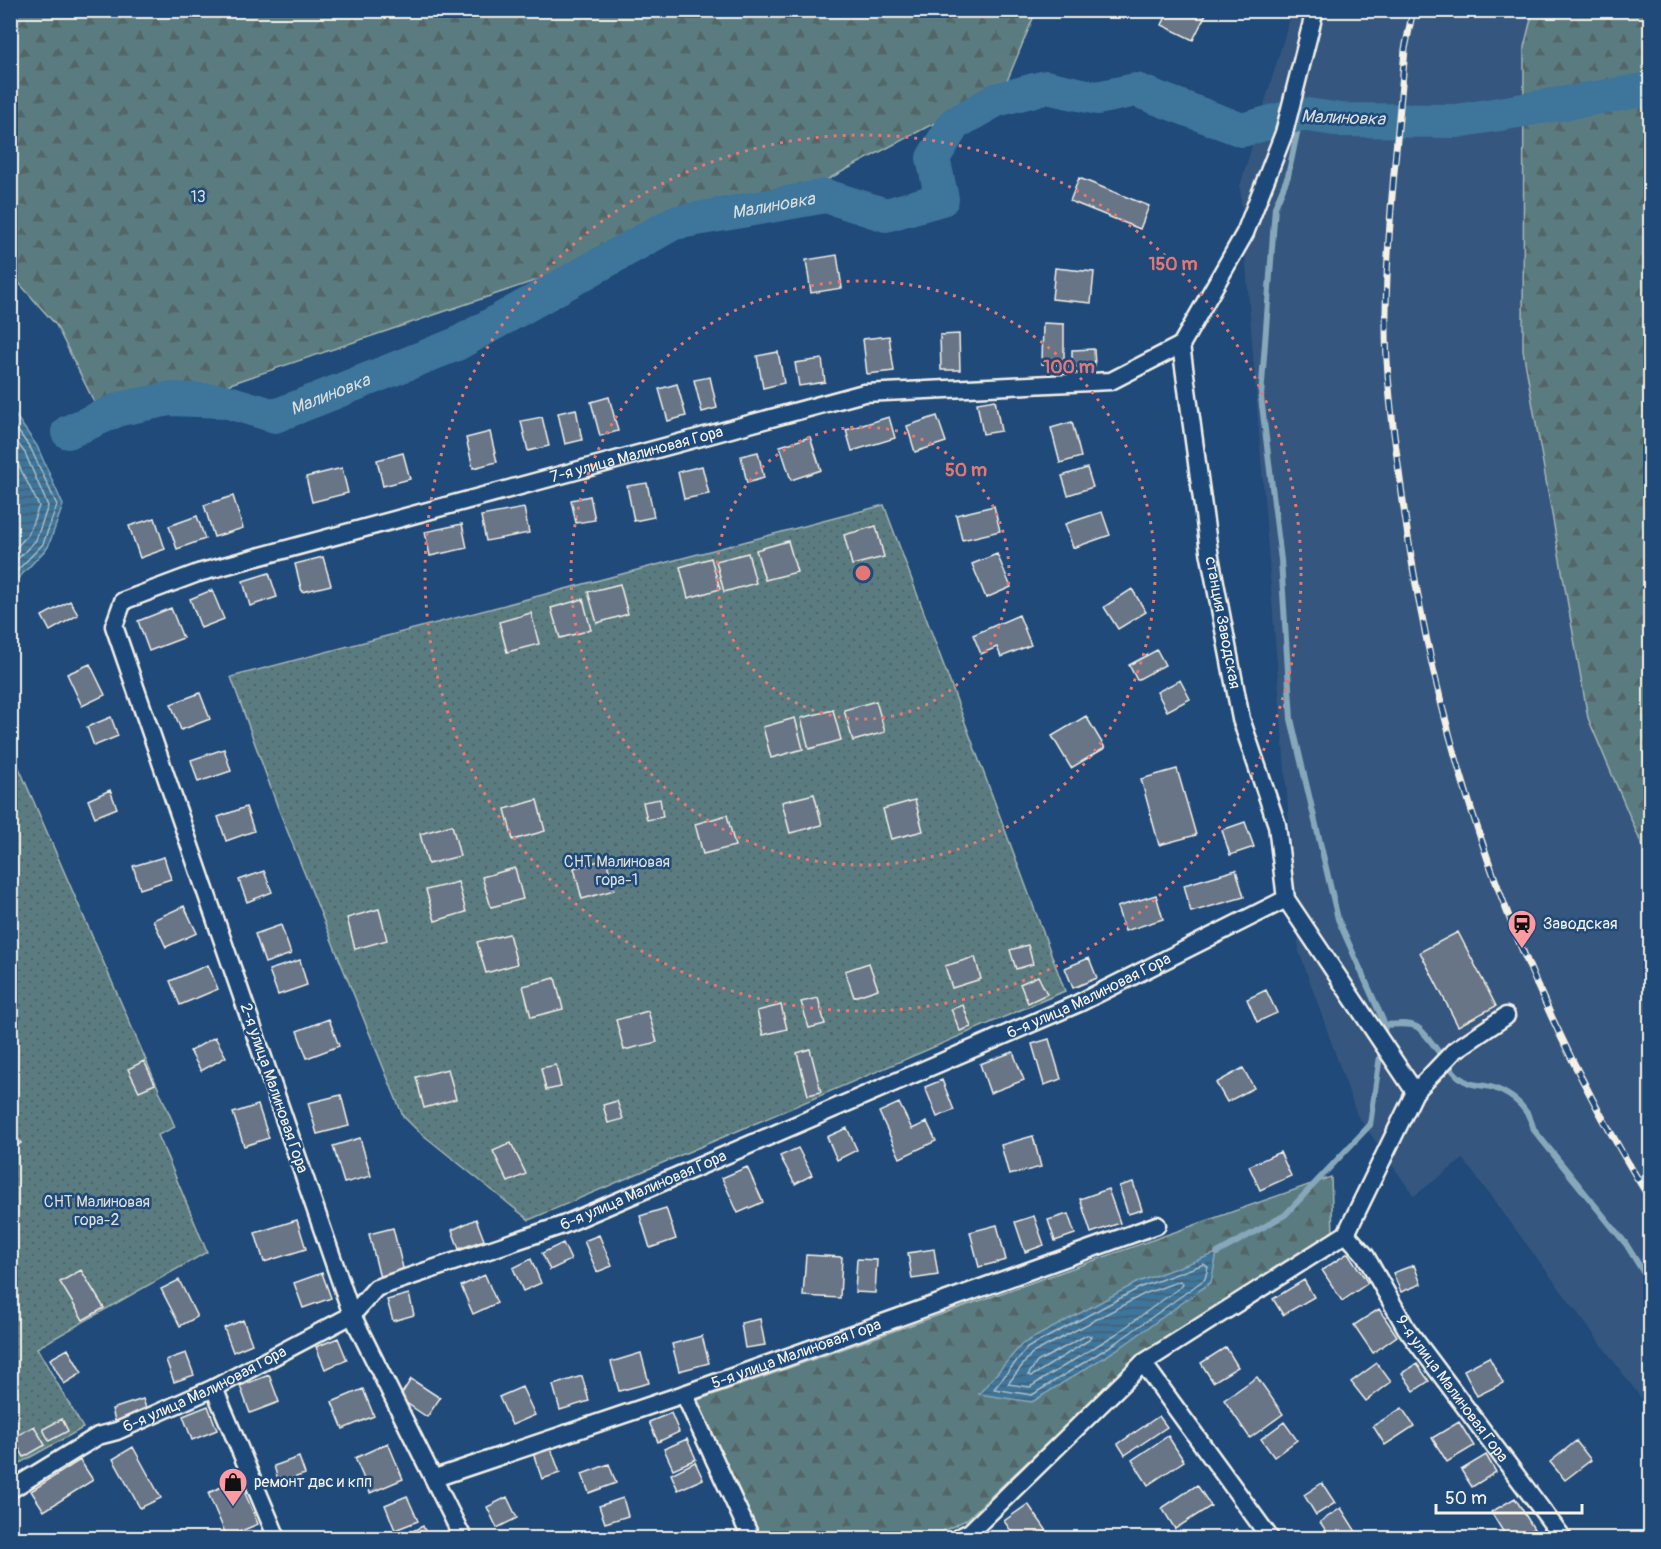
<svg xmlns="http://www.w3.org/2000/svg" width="1661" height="1549" font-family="Pangolin,sans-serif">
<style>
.built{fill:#35577e}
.grass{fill:url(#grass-dots);stroke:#a7b6b4;stroke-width:1.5}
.forest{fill:url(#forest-firs);stroke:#a7b6b4;stroke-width:1.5}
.water{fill:url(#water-rules);stroke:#87a7ba;stroke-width:1.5}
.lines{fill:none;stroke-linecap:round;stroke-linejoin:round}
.shore{stroke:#abbfc9;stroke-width:1.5}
.stream{stroke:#87a7ba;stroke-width:6}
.river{stroke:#3e759b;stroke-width:34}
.building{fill:#687487;stroke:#f4f1e8;stroke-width:1.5}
.minor-casing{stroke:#f4f1e8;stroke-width:21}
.minor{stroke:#1f4a7a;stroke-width:16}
.rail-casing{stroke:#f4f1e8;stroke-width:7}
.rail{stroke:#1f4a7a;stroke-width:4.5;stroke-dasharray:14;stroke-linecap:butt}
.ring{fill:none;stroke:#e27875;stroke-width:3;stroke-dasharray:3 6}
.labels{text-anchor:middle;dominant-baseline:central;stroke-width:5;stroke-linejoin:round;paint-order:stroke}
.park-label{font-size:16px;fill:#dddfd9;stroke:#1f4a7a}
.street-label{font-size:16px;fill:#f4f1e8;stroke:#1f4a7a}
.poi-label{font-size:16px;fill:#f4f1e8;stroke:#1f4a7a;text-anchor:start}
.water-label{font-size:18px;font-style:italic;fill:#d9dedc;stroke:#1f4a7a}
.centre{fill:#e27875;stroke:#1f4a7a;stroke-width:3}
.ring-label{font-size:18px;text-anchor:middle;font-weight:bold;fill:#e27875;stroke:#1f4a7a;stroke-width:5;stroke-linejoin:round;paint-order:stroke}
</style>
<defs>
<pattern id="grass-dots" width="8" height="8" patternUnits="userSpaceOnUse" patternTransform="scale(1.5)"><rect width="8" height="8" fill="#5a7c81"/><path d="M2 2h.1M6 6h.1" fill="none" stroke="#526566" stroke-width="1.8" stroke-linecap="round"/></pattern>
<pattern id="forest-firs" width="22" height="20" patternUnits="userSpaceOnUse" patternTransform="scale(1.5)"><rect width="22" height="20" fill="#5a7c81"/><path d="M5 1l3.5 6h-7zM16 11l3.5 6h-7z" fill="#526566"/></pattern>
<pattern id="water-rules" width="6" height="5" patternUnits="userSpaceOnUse" patternTransform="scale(1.5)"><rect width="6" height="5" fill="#3e759b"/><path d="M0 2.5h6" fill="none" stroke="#445e70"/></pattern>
</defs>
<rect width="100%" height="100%" fill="#1f4a7a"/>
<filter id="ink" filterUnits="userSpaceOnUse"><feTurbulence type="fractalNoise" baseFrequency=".0167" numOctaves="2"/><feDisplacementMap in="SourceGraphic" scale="12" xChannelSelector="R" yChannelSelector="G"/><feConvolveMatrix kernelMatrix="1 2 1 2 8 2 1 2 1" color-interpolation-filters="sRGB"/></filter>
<g filter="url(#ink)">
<path class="built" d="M1292,11h241l-9,36 -1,303 65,368 62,146v546l-187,-251 -49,37 -57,-81 -58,-164 -59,-765z"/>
<path class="grass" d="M884,505l181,486 -536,229 -112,-90 -14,-14 -125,-308 -47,-131z
M10,747l165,380 -17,8 49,117 -170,96 46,80 -72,40z"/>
<path class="forest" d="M10,11l1,-1 1025,1 -31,75 -190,100 -709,240 -50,-101 -45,-51z
M1533,11h117v853l-62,-146 -65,-368 1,-303z
M1331,1177l2,57 -195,123 -172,163 -37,18h-167l-67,-137z"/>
<path class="water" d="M11,409l26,37 26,59 -15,42 -37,39z
M1217,1253l-6,29 -87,63 -92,57 -53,-8 43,-50 116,-62z"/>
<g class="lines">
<path class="shore" d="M10,420l21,29 26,56 -14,39 -33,34
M10,433l15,20 23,53 -12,34 -26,27
M10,448l29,58 -11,29 -18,19
M1204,1264l4,3 -3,12 -85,61 -88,55 -38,-6 33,-41 114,-61z
M1180,1281l3,2 -1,3 -66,48 -86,53 -22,-3 23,-30 113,-60z
M1087,1335l4,1 -2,4 -57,36 -4,-1 9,-13z"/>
<path class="stream" d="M1301,114l-13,62 -13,31 -14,190 20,163 10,159 47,200 47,106 -2,14
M1385,1025c10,0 23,-3 32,2 13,8 27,37 42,50 11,10 23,7 35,11 21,8 35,21 40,42l92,114 24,39
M1217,1253l68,-38 85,-90 11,-76"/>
<path class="river" id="s1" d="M68,432l52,-23 49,-10 56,2 50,15 182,-72 217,-121 152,-27 60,19 56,-16 -9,-41 21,-34 42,-24 50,-13 51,11 39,-8 106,40 59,-16 40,6 116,1 193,-32"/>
</g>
<path class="building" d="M1169,10h39l-15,30 -31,-15z
M1079,178l70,28 -9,23 -70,-28z
M837,255l5,33 -31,5 -5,-33z
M1055,268l39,4 -3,31 -39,-4z
M1043,323l21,1v41l-22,-1z
M959,334l1,36h-19l-1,-35z
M889,336l5,35 -27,3 -4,-35z
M1094,349l1,17 -23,1v-17z
M778,352l6,31 -21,5 -6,-32z
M822,359l3,23 -26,4 -4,-23z
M710,377l7,31 -15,4 -8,-32z
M677,384l9,32 -18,5 -9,-32z
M609,397l9,34 -18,5 -9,-34z
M995,400l6,31 -18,3 -6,-31z
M576,409l6,31 -17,4 -7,-31z
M937,416l9,26 -31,10 -8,-26z
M542,417l7,29 -21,5 -7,-30z
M889,417l6,21 -43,13 -6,-21z
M1072,422l9,35 -21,6 -9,-35z
M490,432l7,30 -24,6 -7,-30z
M810,437l11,33 -30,10 -11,-34z
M758,452l6,26 -17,5 -6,-27z
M403,453l7,26 -27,7 -6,-26z
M702,466l7,28 -25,5 -6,-27z
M342,468l6,25 -36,9 -6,-25z
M1087,468l6,19 -25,8 -6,-19z
M647,483l7,34 -20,4 -7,-35z
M233,496l10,32 -29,9 -10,-32z
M590,496l5,24 -19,3 -5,-23z
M994,506l6,25 -38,9 -6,-25z
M524,508l5,25 -43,8 -5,-25z
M1102,512l8,23 -37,13 -8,-24z
M197,516l8,23 -28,10 -8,-23z
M155,518l10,31 -25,9 -11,-32z
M462,524l5,24 -37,8 -5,-24z
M876,526l8,31 -32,8 -8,-30z
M788,541l9,31 -32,8 -9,-30z
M748,553l8,30 -32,9 -8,-31z
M997,554l14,33 -25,11 -14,-34z
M323,557l8,28 -29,7 -7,-28z
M711,558l9,31 -32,9 -8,-31z
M269,573l8,24 -27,9 -7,-25z
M620,584l8,30 -31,9 -9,-31z
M1132,589l14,23 -28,17 -14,-22z
M212,590l12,29 -23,9 -11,-29z
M583,599l8,31 -31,8 -9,-30z
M70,601l8,14 -28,16 -8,-15z
M171,608l12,30 -34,13 -11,-30z
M531,613l8,31 -32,8 -8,-30z
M1019,615l12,30 -30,12 -4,-10 -16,7 -8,-19z
M1157,650l8,15 -28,15 -8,-15z
M90,664l15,31 -23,11 -15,-32z
M1180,680l10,19 -23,12 -10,-19z
M200,693l10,26 -29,11 -10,-26z
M876,701l9,31 -32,9 -9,-31z
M833,710l8,30 -32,9 -8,-31z
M1086,716l19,32 -34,20 -19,-32z
M111,717l7,19 -24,10 -7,-19z
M795,718l8,31 -32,9 -8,-31z
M224,749l7,22 -33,11 -7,-22z
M1177,769l19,66 -37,10 -18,-66z
M110,790l7,18 -22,9 -7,-17z
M814,794l8,31 -32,8 -8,-31z
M660,799l3,18 -16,3 -4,-18z
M537,800l8,31 -32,9 -8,-31z
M915,800l8,31 -32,8 -8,-30z
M246,807l8,24 -28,10 -8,-24z
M727,815l8,31 -32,8 -8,-30z
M1245,822l9,25 -24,8 -8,-25z
M452,825l8,31 -32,8 -8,-30z
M164,857l7,22 -31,10 -7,-23z
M606,859l8,31 -32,9 -8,-31z
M515,868l8,31 -32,8 -9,-30z
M1236,870l8,27 -53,15 -7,-27z
M264,871l8,21 -25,10 -8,-22z
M458,882l8,30 -31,9 -9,-31z
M1156,895l7,24 -38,12 -8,-24z
M184,906l13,27 -31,14 -13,-27z
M379,909l8,31 -32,9 -8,-31z
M281,925l10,29 -26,9 -10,-29z
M1458,932l38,74 -38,20 -38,-74z
M509,934l8,30 -31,9 -9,-31z
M1028,945l5,19 -17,5 -6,-19z
M975,957l6,22 -29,9 -7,-22z
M1089,958l8,20 -24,10 -8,-20z
M300,960l7,25 -29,10 -9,-25z
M869,963l9,26 -24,8 -9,-26z
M208,965l10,24 -38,16 -10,-24z
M1038,976l9,18 -19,9 -8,-19z
M555,978l8,31 -32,8 -8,-31z
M1266,990l11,23 -20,9 -10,-23z
M818,998l7,26 -16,4 -8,-26z
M781,1005l6,24 -24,6 -6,-24z
M963,1005l8,22 -11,4 -9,-22z
M648,1011l9,31 -33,8 -8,-30z
M329,1019l10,27 -32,12 -10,-27z
M215,1037l11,20 -25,14 -11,-20z
M1049,1039l12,40 -17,6 -12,-41z
M810,1049l11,43 -13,3 -11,-42z
M1013,1052l11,28 -34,13 -10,-29z
M144,1061l11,23 -16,7 -11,-22z
M556,1065l5,22 -15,3 -5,-22z
M1243,1068l11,20 -27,14 -11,-19z
M448,1069l8,30 -32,9 -8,-31z
M942,1080l12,30 -17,7 -12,-30z
M341,1095l8,31 -32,8 -9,-31z
M617,1101l6,18 -15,4 -5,-18z
M899,1103l13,26 15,-7 9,19 -36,17 -21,-46z
M258,1105l11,33 -25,8 -11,-33z
M10,1128l11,15 -11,7z
M847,1128l10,22 -20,10 -10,-23z
M1033,1136l8,31 -32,8 -8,-30z
M360,1138l11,38 -27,7 -11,-37z
M511,1143l15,31 -18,8 -15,-31z
M798,1148l14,27 -17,9 -15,-28z
M1280,1152l11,24 -31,14 -11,-24z
M747,1167l16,35 -25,11 -16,-35z
M1133,1182l9,28 -14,4 -9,-28z
M1108,1189l12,34 -29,10 -11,-34z
M666,1208l10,31 -26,9 -10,-32z
M1068,1214l7,20 -20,7 -7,-21z
M1034,1216l10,29 -19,7 -10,-30z
M476,1219l8,21 -25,9 -7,-19z
M297,1220l9,29 -42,13 -9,-29z
M997,1225l9,35 -27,7 -9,-35z
M393,1228l11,44 -24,6 -11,-44z
M599,1235l13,31 -15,6 -13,-31z
M563,1243l8,17 -21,10 -8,-17z
M934,1249l4,26 -26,4 -4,-26z
M1348,1253l20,30 -26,18 -20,-31z
M806,1255l36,2 -2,41 -37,-2z
M531,1259l10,24 -18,8 -10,-23z
M857,1259l20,1 -2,33 -20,-1z
M1414,1265l7,19 -20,8 -8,-19z
M81,1270l23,38 -21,12 -23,-38z
M322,1273l9,25 -28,10 -9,-25z
M485,1275l12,28 -24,11 -12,-28z
M179,1280l18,37 -17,9 -19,-37z
M1304,1280l10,17 -31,18 -10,-16z
M409,1294l5,21 -21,6 -6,-21z
M1379,1309l18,27 -24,17 -19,-28z
M760,1319l5,26 -20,3 -4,-25z
M243,1320l9,24 -19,8 -9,-24z
M702,1336l7,27 -30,8 -7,-27z
M338,1338l9,22 -22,9 -9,-22z
M1226,1347l12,20 -25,15 -12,-19z
M68,1349l14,24 -18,11 -14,-25z
M186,1353l8,22 -20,7 -8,-22z
M641,1353l8,30 -30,8 -8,-29z
M1489,1357l14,26 -26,13 -13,-26z
M1377,1363l14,19 -25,19 -15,-19z
M1417,1364l12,17 -15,10 -12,-18z
M269,1375l10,27 -29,11 -10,-27z
M582,1376l7,25 -29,9 -7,-25z
M1257,1377l26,37 -33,24 -26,-38z
M411,1379l29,19 -13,19 -28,-19z
M522,1387l13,28 -23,10 -13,-28z
M363,1389l11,27 -31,13 -11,-27z
M143,1399l5,15 -32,10 -4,-15z
M208,1406l9,24 -25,10 -9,-24z
M1402,1408l12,18 -29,19 -12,-19z
M671,1413l8,19 -21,10 -9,-20z
M1159,1416l8,11 -42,28 -7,-11z
M62,1419l6,12 -19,10 -6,-12z
M1284,1422l13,18 -23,17 -13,-18z
M1459,1422l15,24 -27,16 -15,-24z
M34,1426l11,19 -21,12 -11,-19z
M1168,1436l16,25 -36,24 -16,-25z
M687,1439l9,20 -23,10 -9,-20z
M1576,1441l15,19 -26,20 -15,-18z
M388,1443l15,36 -33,14 -15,-35z
M550,1446l10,27 -18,6 -9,-26z
M133,1447l28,51 -21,10 -27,-49z
M1486,1455l10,17 -24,15 -11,-17z
M299,1457l6,17 -26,9 -5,-17z
M80,1460l13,20 -49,31 -13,-20z
M695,1462l8,17 -25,11 -7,-16z
M609,1464l7,19 -27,10 -7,-19z
M239,1479l19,45 -31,13 -19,-44z
M1322,1483l13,20 -19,12 -12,-20z
M1197,1485l14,21 -36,23 -13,-21z
M407,1496l11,25 -23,9 -10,-25z
M507,1497l10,21 -20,10 -10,-21z
M623,1498l5,18 -23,7 -6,-17z
M1515,1498l19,31 -17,9h-10l-16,-26z
M1028,1504l19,27 -11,7h-20l-12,-17z
M1341,1508l19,30h-29l-11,-16z
M423,1526l5,12h-30z
M1236,1529l6,9h-21z"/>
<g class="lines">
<g class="minor-casing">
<g id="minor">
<path id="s2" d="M1315,10l-31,123 -39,100 -64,112 28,206 32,168 36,106 9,74 129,193"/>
<path id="s3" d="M1346,1234l19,21 41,73 157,210"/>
<path d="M1143,1363l127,175"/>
<path d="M214,1388l63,150"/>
<path d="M684,1394l67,144"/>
<path id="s4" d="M435,1478l249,-84 473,-169"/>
<path id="s5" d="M10,1490l88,-54 19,-5 97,-43 138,-73 24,-27 187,-63 516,-222 207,-104"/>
<path id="s6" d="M463,1538l-111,-223 -238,-689 9,-25 75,-28 666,-180 247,-12 70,-36"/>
<path d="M958,1538l12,-6 173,-169 203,-129 69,-142 39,-41 52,-35"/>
</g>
</g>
<use href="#minor" class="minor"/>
<g class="rail-casing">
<path id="rail" d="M1413,10l-8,39c-7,88 -18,177 -19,265 -1,60 8,121 16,180 32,249 115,492 248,705"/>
</g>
<use href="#rail" class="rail"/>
</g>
</g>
<g class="ring">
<circle cx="863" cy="573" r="146"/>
<circle cx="863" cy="573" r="292"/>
<circle cx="863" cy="573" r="438"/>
</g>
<defs>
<g id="station-pin" transform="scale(1.5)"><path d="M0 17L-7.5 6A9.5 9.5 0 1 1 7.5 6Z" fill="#ff9aa2" stroke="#1f4a7a"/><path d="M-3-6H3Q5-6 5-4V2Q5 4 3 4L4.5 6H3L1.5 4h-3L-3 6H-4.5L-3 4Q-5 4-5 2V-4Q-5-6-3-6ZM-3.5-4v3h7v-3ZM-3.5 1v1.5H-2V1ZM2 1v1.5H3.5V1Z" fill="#111"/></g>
<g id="shop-pin" transform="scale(1.5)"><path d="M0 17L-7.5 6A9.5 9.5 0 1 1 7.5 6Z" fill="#ff9aa2" stroke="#1f4a7a"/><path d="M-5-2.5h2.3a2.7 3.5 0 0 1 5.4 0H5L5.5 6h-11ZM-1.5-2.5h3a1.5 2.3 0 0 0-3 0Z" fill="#111"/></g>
</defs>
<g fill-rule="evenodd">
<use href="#station-pin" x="1522" y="924"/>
<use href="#shop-pin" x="233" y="1482"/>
</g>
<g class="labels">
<g class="park-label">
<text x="198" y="197">13</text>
<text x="617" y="862">СНТ Малиновая<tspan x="617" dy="18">гора-1</tspan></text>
<text x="97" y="1202">СНТ Малиновая<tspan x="97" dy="18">гора-2</tspan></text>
</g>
<g class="street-label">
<text stroke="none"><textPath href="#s6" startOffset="1539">7-я улица Малиновая Гора</textPath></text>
<text stroke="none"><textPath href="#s2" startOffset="644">станция Заводская</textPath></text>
<text stroke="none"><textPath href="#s5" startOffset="1192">6-я улица Малиновая Гора</textPath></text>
<text transform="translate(274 1088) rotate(71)">2-я улица Малиновая Гора</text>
<text stroke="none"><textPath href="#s5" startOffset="706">6-я улица Малиновая Гора</textPath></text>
<text stroke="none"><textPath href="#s4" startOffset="382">5-я улица Малиновая Гора</textPath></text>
<text stroke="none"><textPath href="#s3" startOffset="188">9-я улица Малиновая Гора</textPath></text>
<text stroke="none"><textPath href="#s5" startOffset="220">6-я улица Малиновая Гора</textPath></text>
</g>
<g class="poi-label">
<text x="1543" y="924">Заводская</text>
<text x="254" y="1482">ремонт двс и кпп</text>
</g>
<g class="water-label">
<text transform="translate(1343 118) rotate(2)">Малиновка</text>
<text stroke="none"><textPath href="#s1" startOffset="760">Малиновка</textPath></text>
<text stroke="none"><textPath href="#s1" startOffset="274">Малиновка</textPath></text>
</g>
</g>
<circle cx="863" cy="573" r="9" class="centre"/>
<g class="ring-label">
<text x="1173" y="270">150 m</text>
<text x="1069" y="373">100 m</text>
<text x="966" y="476">50 m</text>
</g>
<rect width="1661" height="1549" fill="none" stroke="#1f4a7a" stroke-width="36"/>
<rect x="18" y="18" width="1625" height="1513" fill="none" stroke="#f4f1e8" stroke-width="2" filter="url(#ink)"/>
<path d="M1436 1504v9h146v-9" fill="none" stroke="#f4f1e8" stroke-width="3"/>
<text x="1445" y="1504" font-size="18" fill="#f4f1e8" stroke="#1f4a7a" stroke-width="4.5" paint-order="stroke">50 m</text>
</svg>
